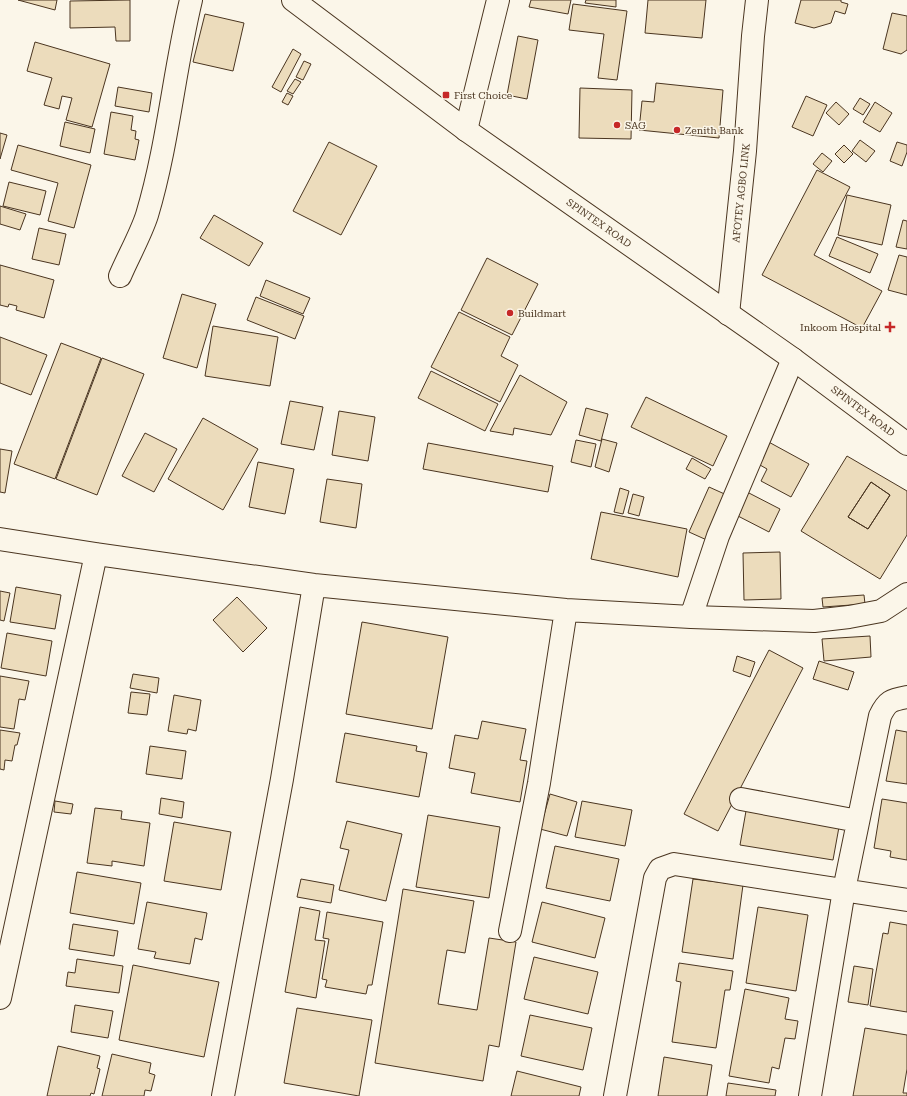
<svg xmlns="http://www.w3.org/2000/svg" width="907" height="1096" font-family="'Roboto Serif',serif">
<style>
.building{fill:#ecdcbc;stroke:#4a3520;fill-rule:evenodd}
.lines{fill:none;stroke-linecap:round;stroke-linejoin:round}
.minor-casing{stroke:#4a3520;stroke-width:24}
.major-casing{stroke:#4a3520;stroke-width:24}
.minor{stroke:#fbf6e9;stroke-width:22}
.major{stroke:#fbf6e9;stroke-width:22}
.poi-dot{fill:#c62828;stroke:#fbf6e9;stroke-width:1.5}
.labels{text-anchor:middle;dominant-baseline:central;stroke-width:3;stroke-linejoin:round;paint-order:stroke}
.poi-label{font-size:10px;fill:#4a3520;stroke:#fbf6e9;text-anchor:start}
.street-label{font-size:10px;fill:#4a3520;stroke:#fbf6e9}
</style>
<rect width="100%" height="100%" fill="#fbf6e9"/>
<path class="building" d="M18,0h39l-2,10z
M130,0v41h-14l-1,-14 -45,1v-27z
M531,0h40l-3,14 -39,-7z
M586,0h30v7l-31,-4z
M648,0h58l-4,38 -57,-5z
M801,0h40v2l7,2 -3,10 -10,-3 -4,12 -17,5 -19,-5z
M573,4l54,7 -10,69 -19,-2 6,-44 -35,-4z
M892,13l15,3v34l-6,4 -18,-5z
M205,14l39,9 -11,48 -40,-9z
M518,36l20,4 -11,59 -20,-4z
M35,42l75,22 -18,63 -26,-7 6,-22 -10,-2 -3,13 -15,-4 8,-27 -25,-7z
M293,49l8,5 -20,38 -9,-5z
M304,61l7,3 -8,16 -7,-3z
M295,79l6,3 -8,12 -6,-3z
M656,83l67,7 -4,48 -80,-8 3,-29 12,1z
M118,87l34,6 -3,19 -34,-6z
M580,88l52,2 -1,49 -52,-1z
M287,93l6,3 -5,9 -6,-3z
M806,96l21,9 -14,31 -21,-9z
M860,98l10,6 -7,11 -10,-6z
M836,102l13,12 -10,11 -13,-12z
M875,102l17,11 -12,19 -17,-10z
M111,112l22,4 -2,14 5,1 -1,8 4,1 -4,20 -31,-6z
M65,122l30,7 -5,24 -30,-7z
M0,133l7,2 -7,24z
M860,140l15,11 -9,11 -14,-11z
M329,142l48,24 -36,69 -48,-24z
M897,142l10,3v7l-5,14 -12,-5z
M18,145l73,20 -17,63 -26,-7 10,-38 -47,-13z
M844,145l9,9 -9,9 -9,-9z
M822,153l10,8 -9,11 -10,-8z
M817,170l33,17 -36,68 68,36 -20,37 -100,-53z
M9,182l37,9 -6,24 -37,-9z
M847,195l44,10 -9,40 -44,-10z
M0,206l26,8 -6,16 -20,-6z
M214,215l49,28 -14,23 -49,-28z
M903,220l4,1v28l-11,-2z
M39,228l27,6 -7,31 -27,-6z
M837,237l41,17 -8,19 -41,-17z
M899,255l8,2v38l-19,-5z
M487,258l51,26 -26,51 -51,-25z
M0,265l54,15 -10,38 -28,-8 1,-4 -8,-2 -1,3 -8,-2z
M266,280l44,18 -7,16 -43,-18z
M182,294l34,10 -19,64 -34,-10z
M256,297l48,19 -9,23 -48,-19z
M459,312l51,25 -9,19 17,9 -18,37 -69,-35z
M213,326l65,11 -8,49 -65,-10z
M0,337l47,18 -16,40 -31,-12z
M61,343l40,15 -46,121 -41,-15z
M102,358l42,16 -47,121 -41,-16z
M431,371l67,33 -13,27 -67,-33z
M520,375l47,27 -16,33 -37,-7 -1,7 -23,-4z
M646,397l81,39 -14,30 -82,-39z
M290,401l33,6 -9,43 -33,-6z
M586,408l22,6 -7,27 -22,-6z
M339,411l36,6 -7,44 -36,-6z
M203,418l55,31 -35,61 -55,-31z
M145,433l32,16 -23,43 -32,-16z
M602,439l15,4 -8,29 -14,-5z
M576,440l20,4 -5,23 -20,-5z
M765,440l44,24 -18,33 -30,-16 6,-12 -14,-8z
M428,443l125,23 -5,26 -125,-23z
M0,449l12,2 -7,42 -5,-1z
M847,456l60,35v44l-27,44 -79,-48zM871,482l19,13 -22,34 -20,-12z
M692,458l19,11 -6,10 -19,-10z
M258,462l36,7 -9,45 -36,-7z
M327,479l35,5 -6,44 -36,-6z
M871,482l19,13 -22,34 -20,-12z
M709,487l20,9 -20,45 -20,-9z
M620,488l9,3 -6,23 -9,-2z
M747,492l33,17 -11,23 -33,-17z
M633,494l11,3 -5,19 -11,-3z
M601,512l86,17 -9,48 -87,-18z
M780,552l1,47 -37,1 -1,-47z
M16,587l45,8 -6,34 -45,-7z
M0,591l10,2 -6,28 -4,-1z
M864,595l1,9 -42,3 -1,-9z
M237,597l30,31 -24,24 -30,-32z
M362,622l86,15 -16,92 -86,-15z
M7,633l45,8 -6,35 -45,-8z
M870,636l1,21 -47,4 -2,-22z
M769,650l34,18 -85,163 -34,-17z
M737,656l18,6 -5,15 -17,-6z
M819,661l35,11 -6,18 -35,-11z
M133,674l26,4 -2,15 -27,-5z
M0,676l29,5 -4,19 -6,-1 -5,30 -14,-2z
M131,692l19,2 -3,21 -19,-2z
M174,695l27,5 -5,31 -8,-2 -1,5 -19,-3z
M482,721l44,8 -6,31 7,1 -7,41 -49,-9 4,-20 -26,-5 6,-33 23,4z
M0,730l20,3 -3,12h-2l-3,16 -7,-1 -1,10 -4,-1z
M896,730l11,2v52l-21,-3z
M345,733l72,13 -1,5 11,2 -8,44 -83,-15z
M150,746l36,5 -4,28 -36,-5z
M550,794l27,8 -10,34 -27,-7z
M161,798l23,4 -2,16 -23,-4z
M882,799l25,4v57l-17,-3 1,-6 -17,-3z
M55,801l18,3 -2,10 -17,-2z
M582,801l50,9 -7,36 -50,-9z
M95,808l27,3 -1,8 29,4 -6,43 -32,-5v5l-25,-3z
M746,811l93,16 -6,33 -93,-15z
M428,815l72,12 -11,71 -73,-11z
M347,821l55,13 -16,67 -47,-11 10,-40 -9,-2z
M174,822l57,10 -10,58 -57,-9z
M555,846l64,13 -9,42 -64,-13z
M77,872l64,11 -7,41 -64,-11z
M301,879l33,6 -3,18 -34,-6z
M693,879l50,6 -10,74 -51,-7z
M403,889l71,12 -9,52 -18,-3 -9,54 39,6 12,-72 27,4 -17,105 -10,-2 -6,36 -108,-18z
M147,902l60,11 -5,27 -7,-2 -5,26 -36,-6 2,-6 -18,-3z
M542,902l63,16 -10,40 -63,-16z
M300,907l20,4 -5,29 10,1 -9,57 -31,-6z
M758,907l50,8 -12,76 -50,-8z
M327,912l56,10 -11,63h-4l-2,9 -41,-7 2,-7 -5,-1 7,-40 -6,-1z
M890,922l17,3v87l-37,-6 13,-73 5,1z
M73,924l45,7 -4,25 -45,-7z
M534,957l64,15 -10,42 -64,-15z
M77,959l46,7 -4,27 -53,-7 2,-14 7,1z
M679,963l54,8 -3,19h-5l-9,58 -44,-6 9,-60 -5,-1z
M133,965l86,17 -15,75 -85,-17z
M854,966l19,3 -5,36 -20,-3z
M745,989l44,9 -4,21 13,2 -3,18 -10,-1 -6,31 -7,-2 -3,16 -40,-7z
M75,1005l38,6 -5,27 -37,-6z
M297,1008l75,12 -13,76 -75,-13z
M530,1015l62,13 -9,42 -62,-14z
M865,1028l42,7v34l-4,24h4v3h-54z
M58,1046l42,10 -3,12 3,1 -6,25 -3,-1 -1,3h-43z
M112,1054l39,9 -2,10 6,2 -4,16 -6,-1 -1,6h-42z
M664,1057l48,8 -5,31h-49z
M517,1071l64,16 -2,9h-68z
M728,1083l48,7 -1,6h-49z"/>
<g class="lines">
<g class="minor-casing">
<path id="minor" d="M466,130l32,-130
M120,276c8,-19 21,-42 27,-61 21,-70 27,-144 44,-215
M728,314l17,-163 8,-115 4,-36
M0,539l96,15 218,31 252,25 125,7 123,4 35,-4 32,-6 26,-17
M691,617l27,-81 75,-177
M741,799l117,22
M510,931l29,-148 27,-173
M0,998l96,-444
M223,1096l59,-317 32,-194
M615,1096l40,-218 5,-9 14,-5 233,36
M810,1096l34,-206 36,-174c7,-15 11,-16 27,-19"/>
</g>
<g class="major-casing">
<path id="major" d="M293,0l173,130 327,229 114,85"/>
</g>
<use href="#minor" class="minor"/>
<use href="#major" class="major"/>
</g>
<g class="poi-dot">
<rect x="442" y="91" width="8" height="8" rx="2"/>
<circle cx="617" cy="125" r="4"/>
<circle cx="677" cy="130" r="4"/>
<circle cx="510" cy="313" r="4"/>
<path d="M888 321h4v4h4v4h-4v4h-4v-4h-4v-4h4z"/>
</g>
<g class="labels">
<g class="poi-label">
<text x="454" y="95">First Choice</text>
<text x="625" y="125">SAG</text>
<text x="685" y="130">Zenith Bank</text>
<text x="518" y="313">Buildmart</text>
<text x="881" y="327" text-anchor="end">Inkoom Hospital</text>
</g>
<g class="street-label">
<text transform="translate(741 193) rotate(-84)">AFOTEY AGBO LINK</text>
<text transform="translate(599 223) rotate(35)">SPINTEX ROAD</text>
<text transform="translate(863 411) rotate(37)">SPINTEX ROAD</text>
</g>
</g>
</svg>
